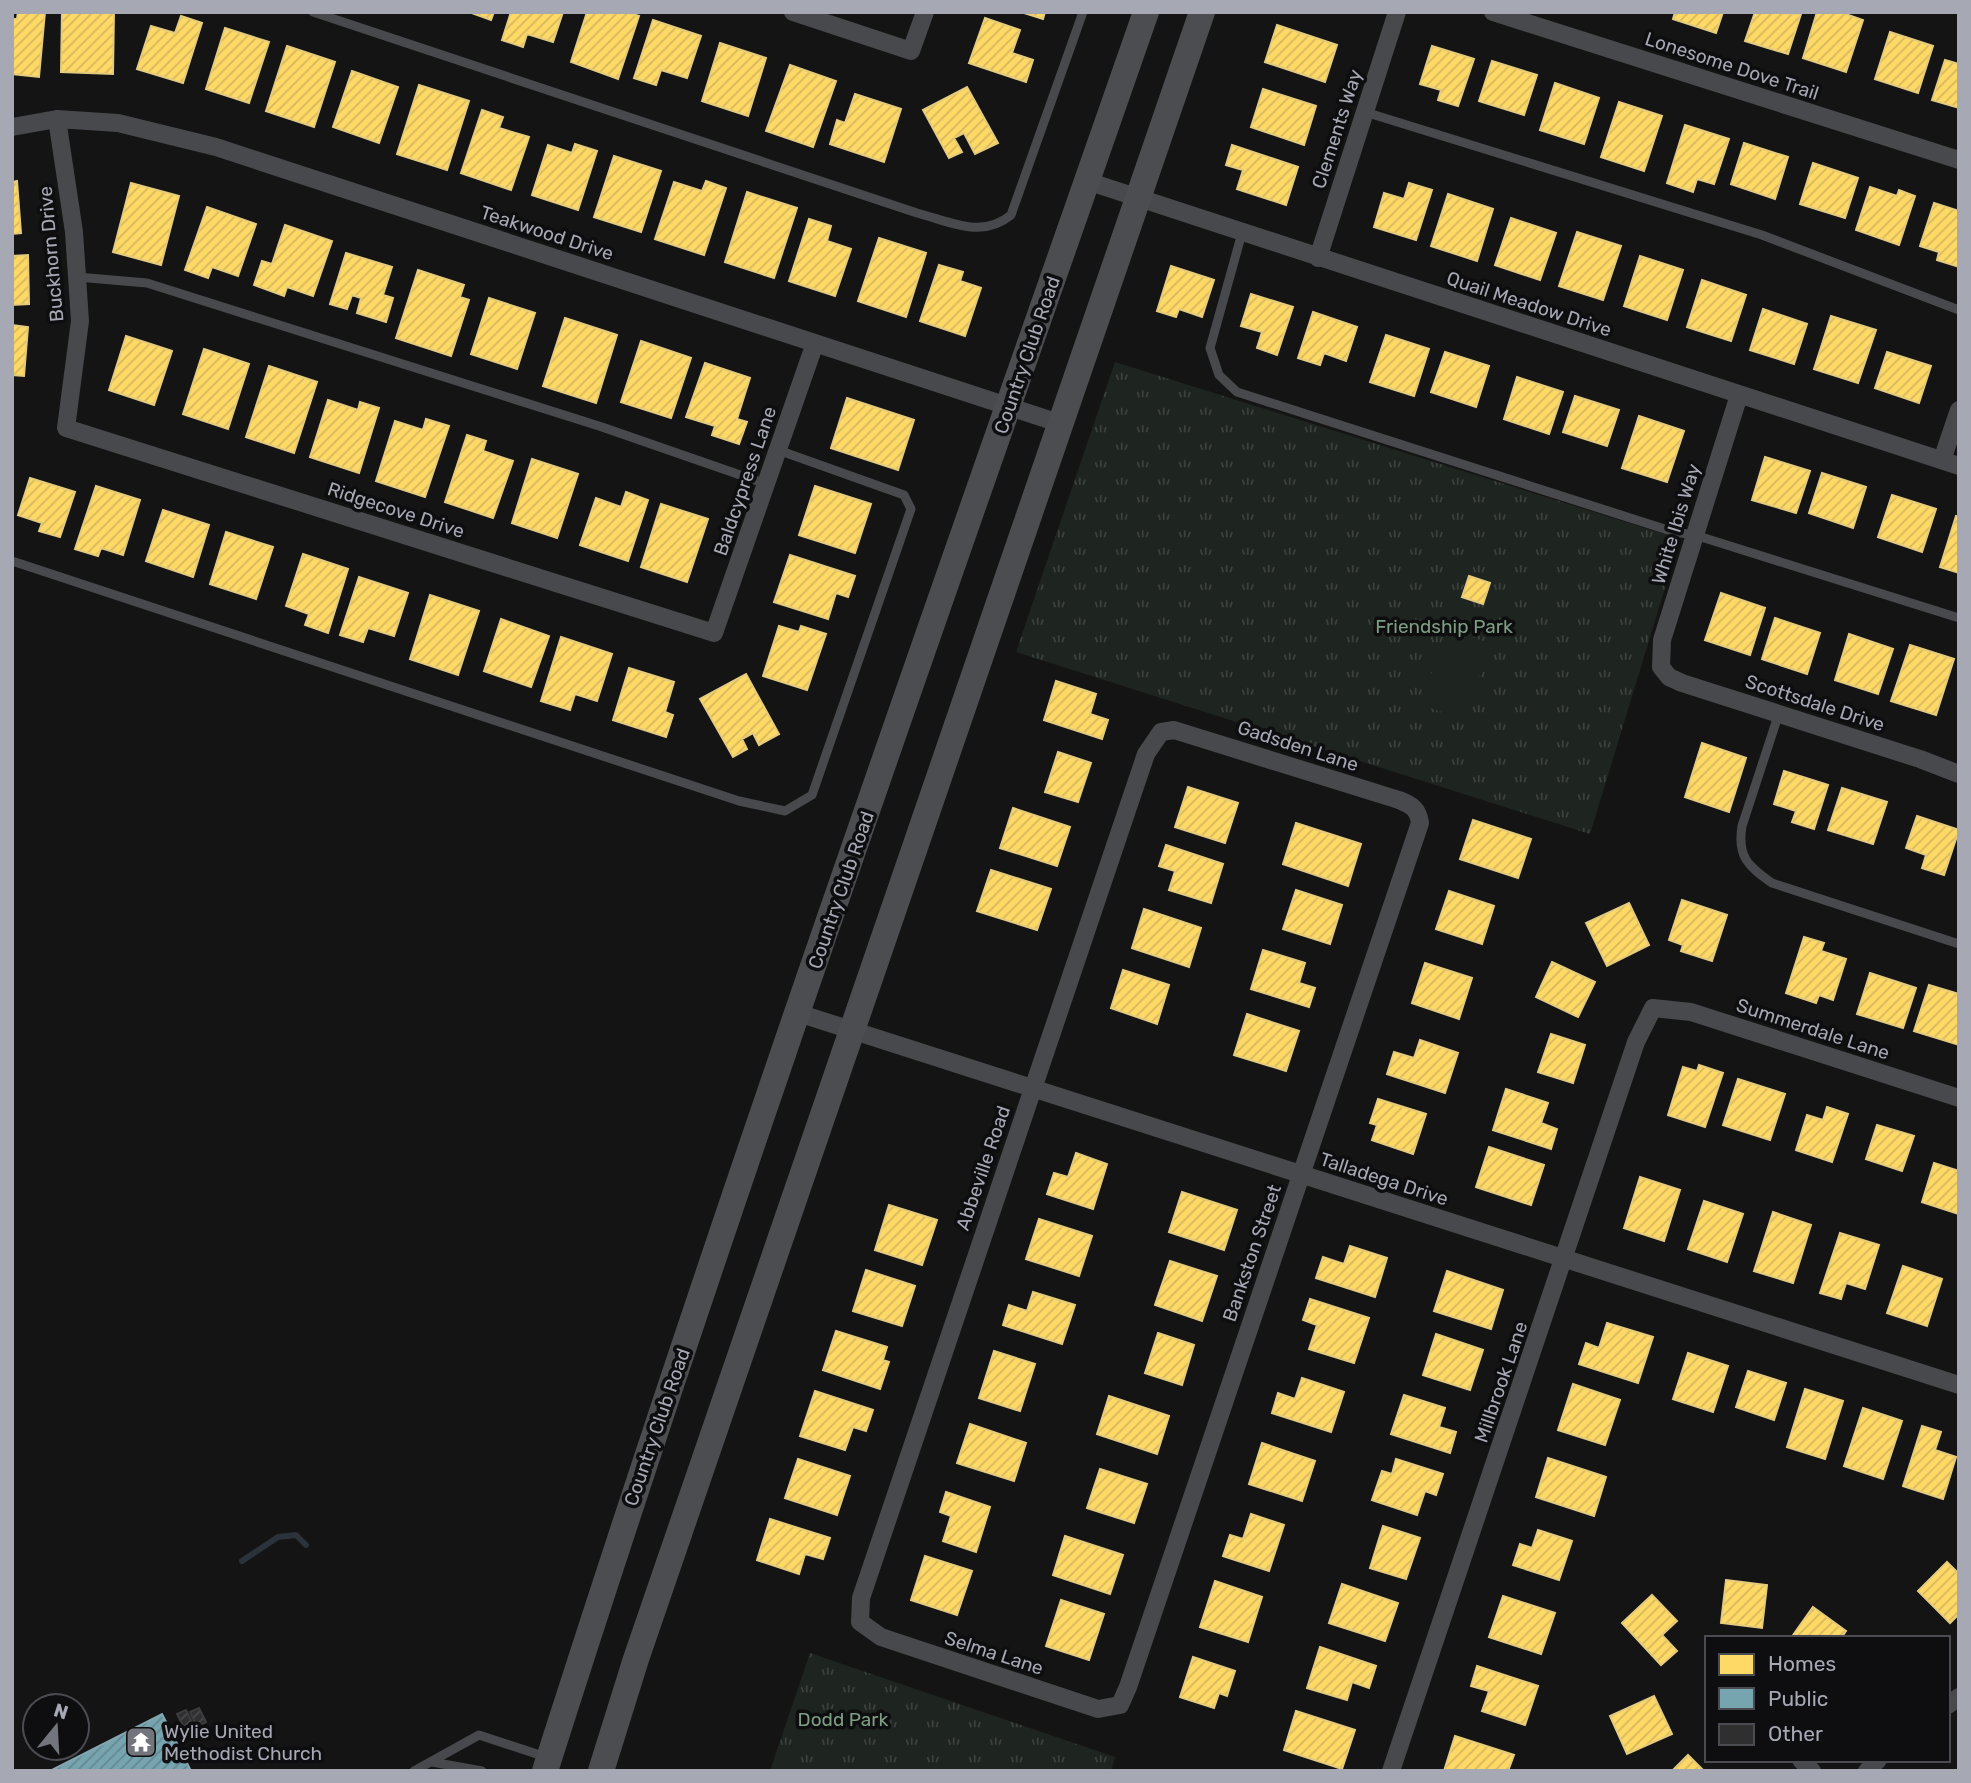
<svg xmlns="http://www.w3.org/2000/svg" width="1971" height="1783" font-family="Rubik,sans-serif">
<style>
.grass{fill:url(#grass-tufts)}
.pitch{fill:#1e241f}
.homes{fill:url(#homes-hatch);stroke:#e4cb7d;stroke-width:2}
.public{fill:url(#public-hatch);stroke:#84a6b0;stroke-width:2}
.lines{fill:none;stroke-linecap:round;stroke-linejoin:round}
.stream{stroke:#2b3239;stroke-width:6}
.building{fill:url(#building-hatch);stroke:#3d3d40;stroke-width:2}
.lane{stroke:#48494d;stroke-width:9}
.street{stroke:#48494d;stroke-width:18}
.secondary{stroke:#4c4d51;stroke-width:26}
.labels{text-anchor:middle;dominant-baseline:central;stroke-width:7;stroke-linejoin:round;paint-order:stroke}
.street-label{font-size:19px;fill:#a6a9b4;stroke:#0e0e10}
.park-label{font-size:19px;fill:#7e9e83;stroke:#0e0e10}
.poi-label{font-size:19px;fill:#a6a9b4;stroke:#0e0e10;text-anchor:start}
</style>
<defs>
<pattern id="grass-tufts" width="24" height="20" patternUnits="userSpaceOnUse" patternTransform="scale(1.75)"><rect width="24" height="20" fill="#1e241f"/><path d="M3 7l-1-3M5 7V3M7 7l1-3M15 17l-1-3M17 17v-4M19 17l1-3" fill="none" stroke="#3c413d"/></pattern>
<pattern id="homes-hatch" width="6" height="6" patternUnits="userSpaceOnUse" patternTransform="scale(1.75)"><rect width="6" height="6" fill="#ffd966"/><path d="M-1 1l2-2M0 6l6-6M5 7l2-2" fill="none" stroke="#d6b85c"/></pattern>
<pattern id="public-hatch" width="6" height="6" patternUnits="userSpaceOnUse" patternTransform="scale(1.75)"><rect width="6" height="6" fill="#76a5af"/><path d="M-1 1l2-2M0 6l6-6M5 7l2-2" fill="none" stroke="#658891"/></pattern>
<pattern id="building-hatch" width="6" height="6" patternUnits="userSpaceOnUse" patternTransform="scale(1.75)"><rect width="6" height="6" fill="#2f2f30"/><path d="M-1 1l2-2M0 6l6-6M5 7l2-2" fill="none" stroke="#4a4a4c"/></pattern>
</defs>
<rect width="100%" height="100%" fill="#141414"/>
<path class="grass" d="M1115,362l565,177 -90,295 -574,-182z
M810,1653l305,104 -4,14h-341z"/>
<path class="pitch" d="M1446,629l44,14 -24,77 -45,-15z"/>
<path class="homes" d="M18,12h27l-6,65 -27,-3v-55h5z
M62,12h52l-1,62 -52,-2z
M469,12h25l-3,8z
M511,12h52l-10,30 -26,-8 -4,13 -21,-7z
M587,12h39l13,4 -21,63 -47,-17z
M1021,12h24l-2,7z
M1675,12h48l-7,21 -43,-14z
M1755,12l46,2 -13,40 -43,-13z
M1817,12h23l23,8 -17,52 -43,-14z
M181,16l21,7 -19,60 -46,-14 14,-43 24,7z
M985,18l35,12 -8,23 21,7 -7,22 -57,-19z
M653,20l48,16 -14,42 -26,-8 -5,15 -22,-7z
M1277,25l60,20 -12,37 -60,-20z
M225,28l44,14 -20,61 -43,-14z
M1890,32l43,14 -15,47 -43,-14z
M720,43l46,15 -18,58 -46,-15z
M287,46l48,16 -21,65 -48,-16z
M1432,46l42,13 -16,47 -20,-6 3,-10 -21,-6z
M1945,60l14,4v44l-27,-8z
M1492,61l45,14 -13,40 -45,-14z
M790,65l46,16 -23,66 -47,-16z
M352,71l46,16 -19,56 -46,-16z
M1555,83l44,15 -15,46 -44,-14z
M419,85l50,16 -22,69 -50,-16z
M967,87l31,56 -23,11 -11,-21 -10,5 8,14 -13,6 -26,-48z
M1263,89l53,17 -12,39 -53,-18z
M855,94l46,15 -17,53 -54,-18 7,-24 8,3z
M1619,102l43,14 -18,55 -43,-14z
M482,110l21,7 -4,11 30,9 -18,53 -50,-17z
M1685,125l44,14 -15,45 -17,-5 -4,13 -26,-9z
M1744,143l44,14 -13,42 -44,-15z
M575,144l22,7 -19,59 -46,-15 16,-50 24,8z
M1232,145l66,22 -12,38 -49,-16 6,-19 -17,-5z
M614,156l47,15 -20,61 -47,-15z
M1813,163l45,15 -13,40 -45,-14z
M17,181l4,52 -9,1v-52z
M706,181l20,7 -22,67 -49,-16 19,-57 28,9z
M131,183l48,13 -18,69 -48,-13z
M1409,183l23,7 -16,50 -42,-13 10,-34 20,6z
M1870,187l27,9 2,-6 16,6 -16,49 -43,-15z
M747,192l50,16 -23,70 -49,-16z
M1448,194l45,15 -16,52 -46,-15z
M1934,203l25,8v56l-22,-7 2,-8 -19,-6z
M207,207l49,17 -18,52 -26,-9 -4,11 -23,-8z
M1511,218l45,15 -16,47 -45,-15z
M809,219l22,7 -4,15 24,8 -16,47 -46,-15z
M285,225l47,16 -19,55 -26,-9 -3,9 -30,-11 8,-24 10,3z
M1577,232l44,14 -18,54 -44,-14z
M879,238l47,15 -20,64 -48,-16z
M346,253l46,14 -9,28 10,3 -7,24 -29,-9 4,-15 -9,-3 -5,14 -17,-5z
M28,255l1,49 -17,1v-49z
M1640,256l43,14 -16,50 -43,-14z
M939,265l24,7 -3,9 21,7 -16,48 -45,-15z
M1171,266l43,14 -12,37 -23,-8 -3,8 -19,-6z
M418,270l46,15 -4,12 9,3 -18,56 -55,-18z
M1702,280l44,15 -15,46 -44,-14z
M1251,294l42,13 -16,48 -20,-7 5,-16 -21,-6z
M489,298l46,15 -18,56 -46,-15z
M1763,309l44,15 -13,40 -44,-14z
M1313,312l44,15 -11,34 -22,-8 -4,12 -22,-7z
M1831,316l45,14 -18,53 -44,-14z
M565,318l52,17 -21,68 -53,-17z
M12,325l16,2 -4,49 -12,-1z
M1386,335l43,14 -15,47 -44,-14z
M126,336l46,15 -18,54 -45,-15z
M641,341l50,17 -20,60 -50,-16z
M204,349l45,15 -21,65 -45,-15z
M1445,352l44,14 -13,41 -45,-15z
M1887,352l44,14 -12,37 -44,-15z
M705,363l45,15 -13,41 10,3 -8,22 -27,-9 3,-9 -29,-9z
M269,366l48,16 -23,71 -48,-16z
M1517,377l46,15 -14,42 -45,-15z
M1575,396l44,14 -12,36 -44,-14z
M847,398l67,22 -16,50 -67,-22z
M328,400l30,10 2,-8 19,6 -20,65 -49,-16z
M1639,416l45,15 -17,51 -45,-14z
M426,419l23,7 -24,71 -49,-16 19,-60 28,9z
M467,435l19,6 -3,10 30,10 -20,57 -48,-16z
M1765,457l45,14 -14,42 -44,-13z
M532,459l46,15 -21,64 -45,-15z
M1822,473l44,14 -13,41 -44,-15z
M30,478l45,14 -15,45 -21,-6 3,-8 -24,-8z
M96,486l44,14 -17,55 -22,-7 -3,8 -23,-7z
M815,486l56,18 -16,49 -56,-18z
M626,492l22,8 -20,61 -48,-16 16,-47 25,9z
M1892,495l44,14 -14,43 -44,-15z
M661,504l47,15 -21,63 -46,-15z
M163,510l46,15 -16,52 -47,-16z
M1956,516l3,1v56l-19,-6z
M226,532l47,15 -17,52 -46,-15z
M303,554l45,15 -20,64 -23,-8 4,-11 -23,-8z
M790,555l65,21 -7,21 -12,-4 -8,26 -54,-17z
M1469,576l21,7 -7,21 -21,-7z
M359,577l49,16 -14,43 -26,-8 -5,14 -23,-7z
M1721,593l44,15 -15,47 -45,-15z
M430,595l49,16 -21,64 -48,-16z
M1775,618l45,15 -13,41 -45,-15z
M501,619l48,17 -18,51 -47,-16z
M779,626l20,6 2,-6 25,8 -19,56 -44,-14z
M1849,634l44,15 -15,45 -43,-14z
M561,637l51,17 -15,47 -22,-7 -5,16 -29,-9z
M1910,645l44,14 -18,56 -45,-14z
M629,668l45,14 -9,30 8,3 -7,22 -53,-17z
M746,674l33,60 -20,11 -6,-12 -11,6 5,10 -14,8 -33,-58z
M1056,681l40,13 -6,20 18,6 -6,19 -58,-19z
M1702,743l44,15 -17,54 -44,-15z
M1058,752l33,11 -13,39 -33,-10z
M1784,771l44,14 -14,44 -22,-7 4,-11 -22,-7z
M1188,787l50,16 -13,40 -50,-16z
M1842,788l45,14 -14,42 -45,-14z
M1013,808l57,19 -13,39 -57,-18z
M1917,816l42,14 -15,45 -22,-7 4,-13 -20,-7z
M1473,820l58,19 -13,39 -58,-19z
M1296,823l65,21 -13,42 -65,-22z
M1166,845l57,19 -12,39 -42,-13 6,-19 -16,-5z
M991,870l60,19 -14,41 -60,-19z
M1296,890l46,15 -12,39 -47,-15z
M1449,891l45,15 -12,38 -46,-15z
M1682,900l45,15 -15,46 -31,-10 2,-6 -14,-5z
M1629,903l20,42 -42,21 -21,-43z
M1144,909l57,19 -12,39 -57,-19z
M1804,937l20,6 -3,8 25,8 -13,41 -14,-5 -3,8 -30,-10z
M1263,950l42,13 -6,20 16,5 -6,19 -58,-18z
M1552,962l43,20 -17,35 -42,-20z
M1425,963l47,15 -13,41 -47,-16z
M1123,970l46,15 -12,39 -46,-16z
M1870,973l46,15 -13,40 -46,-14z
M1929,985l30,9v51l-45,-14z
M1247,1014l52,17 -13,40 -52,-16z
M1551,1034l34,11 -12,38 -35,-11z
M1420,1040l38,13 -13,40 -58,-19 7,-22 20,6z
M1699,1065l24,8 -18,54 -37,-12 15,-48 14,4z
M1738,1079l47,15 -15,46 -47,-15z
M1506,1089l42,14 -7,20 16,6 -6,20 -58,-19z
M1378,1099l48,15 -13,40 -41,-14 5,-15 -7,-2z
M1827,1107l21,7 -16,48 -36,-12 11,-35 16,5z
M1877,1125l37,11 -12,35 -36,-12z
M1489,1147l55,18 -13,40 -55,-18z
M1076,1153l31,11 -14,45 -46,-15 7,-21 14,4z
M1934,1163l25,8v43l-37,-12z
M1640,1177l40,13 -16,51 -40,-13z
M1182,1192l55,18 -13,40 -55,-18z
M1704,1201l39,13 -16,48 -39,-13z
M889,1205l48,15 -15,45 -47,-15z
M1773,1212l38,13 -18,58 -39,-12z
M1039,1219l53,17 -13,40 -53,-17z
M1840,1233l39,12 -14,44 -19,-6 -5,16 -21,-6z
M1350,1246l37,12 -12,39 -59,-19 7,-21 21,7z
M1170,1261l47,15 -15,45 -47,-16z
M1903,1266l39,13 -15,47 -40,-13z
M866,1270l49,16 -13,40 -49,-15z
M1447,1271l56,19 -12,39 -57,-18z
M1033,1292l42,13 -13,39 -59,-19 6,-20 18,6z
M1310,1299l59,19 -15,45 -45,-14 8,-24 -14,-5z
M1607,1323l46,14 -15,46 -59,-19 7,-21 13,5z
M836,1331l51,16 -4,13 6,2 -9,27 -57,-19z
M1158,1333l36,12 -12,40 -37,-12z
M1436,1334l47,16 -13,40 -47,-15z
M994,1351l41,13 -15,47 -41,-13z
M1688,1353l40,13 -15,46 -40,-13z
M1748,1371l38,12 -12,37 -38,-13z
M1302,1378l42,14 -13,40 -59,-19 6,-20 17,6z
M1573,1384l47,16 -15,45 -47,-15z
M1805,1389l38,12 -18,58 -38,-12z
M815,1391l58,19 -7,21 -13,-4 -8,23 -45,-14z
M1404,1395l41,13 -6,19 17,5 -6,21 -59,-19z
M1109,1396l60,20 -12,38 -60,-20z
M1863,1408l39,13 -19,58 -39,-13z
M970,1424l56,19 -12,38 -57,-18z
M1922,1426l19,6 -6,18 21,7 -13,42 -40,-13z
M1262,1443l53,18 -13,40 -53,-17z
M1548,1458l58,19 -12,39 -58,-19z
M798,1459l52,17 -13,39 -52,-17z
M1396,1459l47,15 -7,21 -11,-4 -8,24 -45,-15 10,-29 10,3z
M1100,1469l47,15 -13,39 -47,-15z
M946,1492l44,15 -14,45 -33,-11 8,-25 -11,-4z
M1251,1514l33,11 -15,46 -46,-15 7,-21 13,4z
M770,1519l60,19 -7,21 -18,-5 -6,20 -42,-14z
M1383,1526l37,12 -14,41 -36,-11z
M1538,1530l34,11 -13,39 -46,-15 7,-21 12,4z
M1065,1536l58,19 -13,39 -57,-19z
M925,1556l47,15 -15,44 -46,-15z
M1947,1562l12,12v40l-9,9 -32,-32z
M1726,1580l41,5 -5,43 -41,-5z
M1215,1581l47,16 -14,45 -48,-15z
M1342,1584l56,19 -13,38 -56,-18z
M1652,1595l25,26 -15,14 15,16 -16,14 -39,-42z
M1503,1596l52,17 -14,41 -52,-17z
M1061,1600l43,14 -15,46 -43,-14z
M1813,1607l33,24 -5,7h-50z
M1320,1647l56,19 -7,22 -17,-6 -5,18 -40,-12z
M1193,1657l42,14 -8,25 -8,-3 -5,15 -34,-11z
M1477,1666l61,20 -13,39 -43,-14 7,-20 -18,-5z
M1654,1696l18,38 -45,20 -17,-38z
M1296,1711l59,19 -13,39 -58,-19z
M1455,1736l59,19 -6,16h-64z
M1688,1755l16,16h-32z"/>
<path class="public" d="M162,1714l29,57h-141z"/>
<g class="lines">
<path class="stream" d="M242,1561l36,-24 18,-2 10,10"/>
</g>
<path class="building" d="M199,1708l7,14 -9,5 -7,-15z
M186,1710l9,18 -9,4 -9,-18z"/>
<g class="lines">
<path class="lane" d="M313,12l604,201c34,9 65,26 94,2l72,-203
M1365,112l397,123 197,75
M1242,233l-32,115 9,27 18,17 437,140 21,3 264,83
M77,277l70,6 455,144 164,57
M12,561l727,240 46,10 27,-16 99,-286 -7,-14 -126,-45
M1779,713l-37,113c-5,31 6,40 30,57l187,61
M432,1762l50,9
M414,1771l65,-36 67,22"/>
<path class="street" d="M793,12l118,39 14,-39
M1493,12l466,148
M57,119l17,113 6,89 -14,107 648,205 101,-290
M12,127l45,-8 61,4 98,24 846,277
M1087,181l872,285
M1318,258l79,-246
M1739,395l-77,245 -1,27 8,10 13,6 238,76 39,15
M1942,460l17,-50
M1174,730l225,70c13,5 19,9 21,23l-292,864 -8,18 -22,4 -217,-72 -21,-15 1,-24 285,-844 15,-22z
M798,1013l1161,372
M1948,1705l11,-8
M1801,1760l11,11
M1391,1771l245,-729 17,-34 38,4 268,86
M1867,1771l11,-11"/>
<path class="secondary" d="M545,1771c188,-590 397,-1174 601,-1759
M601,1771l35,-112 566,-1647"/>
</g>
<defs>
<g id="temple-square" transform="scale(1.575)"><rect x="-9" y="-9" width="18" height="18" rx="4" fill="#73757c" stroke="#0e0e10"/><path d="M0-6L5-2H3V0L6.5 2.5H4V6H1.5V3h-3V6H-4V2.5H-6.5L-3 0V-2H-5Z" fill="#fff"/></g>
</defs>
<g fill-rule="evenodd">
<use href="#temple-square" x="141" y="1742"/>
</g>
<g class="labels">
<g class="street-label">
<text transform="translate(1732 66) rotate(18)">Lonesome Dove Trail</text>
<text transform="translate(1337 129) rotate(-72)">Clements Way</text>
<text transform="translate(547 233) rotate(18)">Teakwood Drive</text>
<text transform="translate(51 254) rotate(-95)">Buckhorn Drive</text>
<text transform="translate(1529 304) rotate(18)">Quail Meadow Drive</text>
<text transform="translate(1027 355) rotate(-71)">Country Club Road</text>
<text transform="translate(745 481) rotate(-71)">Baldcypress Lane</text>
<text transform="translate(396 510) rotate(18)">Ridgecove Drive</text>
<text transform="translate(1676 524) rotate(-73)">White Ibis Way</text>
<text transform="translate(1815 703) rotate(18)">Scottsdale Drive</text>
<text transform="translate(1298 746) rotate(18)">Gadsden Lane</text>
<text transform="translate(841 890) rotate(-71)">Country Club Road</text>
<text transform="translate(1813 1029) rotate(18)">Summerdale Lane</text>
<text transform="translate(983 1168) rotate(-71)">Abbeville Road</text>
<text transform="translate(1384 1179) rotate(18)">Talladega Drive</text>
<text transform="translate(1252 1253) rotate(-71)">Bankston Street</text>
<text transform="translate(1501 1382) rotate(-71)">Millbrook Lane</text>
<text transform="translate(657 1427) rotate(-71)">Country Club Road</text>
<text transform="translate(994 1653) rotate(18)">Selma Lane</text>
</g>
<g class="park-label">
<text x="1444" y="626">Friendship Park</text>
<text x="843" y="1719">Dodd Park</text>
</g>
<g class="poi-label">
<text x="164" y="1731">Wylie United<tspan x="164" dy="22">Methodist Church</tspan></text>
</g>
</g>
<rect width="1971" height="1783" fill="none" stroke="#a6a9b4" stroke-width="28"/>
<rect x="1705" y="1636" width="245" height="126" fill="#0e0e10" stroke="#4b4c52" stroke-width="2"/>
<rect x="1719" y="1654" width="35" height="21" fill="#ffd966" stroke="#4b4c52" stroke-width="2"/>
<text x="1768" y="1671" font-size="21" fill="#a6a9b4">Homes</text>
<rect x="1719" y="1688" width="35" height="21" fill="#76a5af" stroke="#4b4c52" stroke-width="2"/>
<text x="1768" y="1706" font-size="21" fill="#a6a9b4">Public</text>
<rect x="1719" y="1724" width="35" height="21" fill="#2f2f30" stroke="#4b4c52" stroke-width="2"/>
<text x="1768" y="1741" font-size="21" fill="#a6a9b4">Other</text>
<g transform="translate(56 1727) rotate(18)"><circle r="33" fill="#0e0e10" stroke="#4b4c52" stroke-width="2"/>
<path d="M0-5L12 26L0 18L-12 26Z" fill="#73757c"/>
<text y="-10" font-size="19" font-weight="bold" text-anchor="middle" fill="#a6a9b4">N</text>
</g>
</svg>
